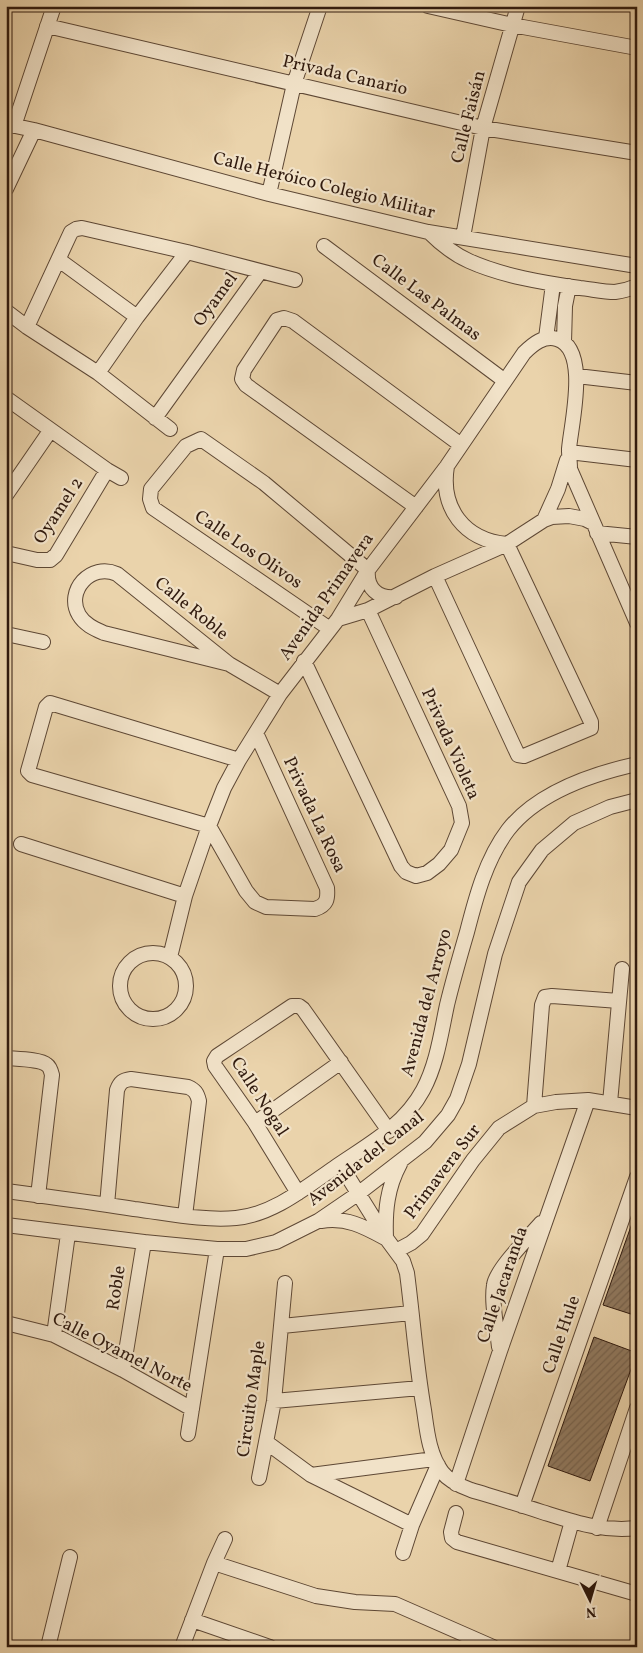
<svg xmlns="http://www.w3.org/2000/svg" width="643" height="1653" font-family="Vollkorn,serif">
<style>
.building{fill:url(#building-hatch);stroke:#301a0e}
.lines{fill:none;stroke-linecap:round;stroke-linejoin:round}
.street-casing{stroke:#5e4835;stroke-width:16}
.street{stroke:#f1e2c8;stroke-width:14}
.labels{text-anchor:middle;dominant-baseline:central;stroke-width:4.5;stroke-linejoin:round;paint-order:stroke}
.street-label{font-size:18px;fill:#301a0e;stroke:#f1e2c8}
</style>
<defs>
<pattern id="building-hatch" width="6" height="6" patternUnits="userSpaceOnUse" patternTransform="scale(1.25)"><rect width="6" height="6" fill="#917a60"/><path d="M-1 1l2-2M0 6l6-6M5 7l2-2" fill="none" stroke="#77634e"/></pattern>
</defs>
<rect width="100%" height="100%" fill="#ead3ab"/>
<filter id="stains"><feTurbulence type="fractalNoise" baseFrequency=".004" numOctaves="4"/><feColorMatrix values="0 0 0 0 .2 0 0 0 0 .09 0 0 0 0 .02 0 0 0 .5 -.17"/></filter>
<radialGradient id="worn" r=".72"><stop offset=".6" stop-color="#630" stop-opacity="0"/><stop offset="1" stop-color="#630" stop-opacity=".3"/></radialGradient>
<path class="building" d="M635,1215l2,1v100l-34,-11z
M594,1337l43,16 -47,128 -42,-15z"/>
<g class="lines">
<g class="street-casing">
<path id="street" d="M428,6l84,19 125,23
M47,26l436,102 154,25
M6,124l28,6 235,64 159,38 209,34
M14,126l40,-120
M6,189l28,-59
M269,194l25,-110 26,-78
M429,232c12,12 24,22 40,29 33,15 76,22 111,27 11,1 23,4 35,4 7,-1 15,-3 22,-6
M463,237l20,-109 35,-122
M324,246l181,135
M59,260l78,57
M6,311l21,16 71,46 72,56
M27,327l44,-95 5,-3 6,-1 105,24 108,28
M546,338l7,-54
M564,342l1,-36 4,-20
M98,373l39,-56 50,-65
M577,376l60,7
M6,398l101,72 14,8
M155,418l105,-146
M569,452l68,8
M6,495l44,-64
M416,507l-170,-122 -4,-6 2,-9 33,-50 7,-2 9,3 168,124
M544,520l14,-31 9,-29
M597,533l40,4
M6,553l31,7h13l6,-5 51,-85
M435,576l83,179 6,1 67,-28v-6l-84,-178c-43,-4 -67,-36 -60,-78
M338,619l30,-9 67,-34 72,-32 37,-24 8,-3 17,-1 16,3 8,4
M330,629l-177,-121 -3,-9 1,-10 35,-43 15,-7 63,44 104,87c-2,18 10,29 28,27
M6,634l37,8
M304,661l97,205 5,6 10,4 11,-3 12,-9 12,-14 11,-27 -3,-17 -91,-196
M229,664l-125,-31c-9,-4 -19,-8 -25,-18 -14,-24 12,-53 38,-41l112,90 51,30
M239,760l-189,-57 -4,4 -18,64 4,4 177,51 37,65 9,11 11,5 49,2c12,-4 13,-10 12,-21l-71,-155
M21,844l164,52
M120 986a33 33 0 1 1 66 0a33 33 0 1 1-66 0Z
M170,957l15,-61 24,-70 15,-38 15,-28 41,-66 58,-75 30,-49 79,-104 77,-113c9,-9 20,-18 33,-14 33,10 14,85 12,110 0,7 1,13 1,20l67,154
M6,1058c10,1 34,1 41,7 3,2 4,6 5,10l-14,121
M610,1103l12,-134
M534,1106l8,-101 3,-8 7,-1 67,5
M255,1123l86,-61
M340,1164l46,74 17,23 4,12c6,46 9,91 17,137 3,21 5,44 18,62 7,9 18,14 29,18 23,7 47,14 71,22 32,10 60,20 95,16
M6,1191c43,6 85,11 128,18 33,4 68,12 102,9 36,-3 69,-30 98,-50 33,-23 69,-41 89,-78 14,-26 18,-57 24,-85 6,-25 13,-49 20,-73 9,-35 19,-73 41,-102 30,-38 84,-56 129,-66
M298,1193l-43,-70 -40,-57 -1,-5 3,-5 75,-50h7l4,3 86,122
M107,1205l10,-115c3,-8 6,-10 14,-11l57,8c7,3 9,6 11,14l-14,115
M321,1221c25,-4 42,5 64,17
M6,1225l138,17 73,7h29l30,-7 42,-21 41,-28 66,-51 23,-27 9,-16 12,-35 26,-110 24,-72 23,-32 32,-27 36,-16 27,-7
M386,1237c-1,-26 1,-49 14,-73
M396,1251l15,-8 11,-9 51,-74 26,-32 35,-22 22,-4 32,-2 49,8
M6,1323l48,12 69,35 69,39
M282,1326l129,-13
M54,1335l14,-101
M499,1347c-2,-20 -8,-43 -5,-62 2,-16 36,-49 47,-62
M123,1370l21,-128
M274,1401l146,-13
M188,1434l29,-185
M266,1442l45,33 101,50
M311,1475l123,-16
M259,1478l15,-77 11,-118
M456,1484l44,-133 88,-251
M522,1506l115,-329
M456,1513l-5,19 1,6 5,4 180,52
M597,1528l40,-120
M403,1553l9,-28 26,-60
M214,1563l102,33 39,6 40,2 98,43
M558,1571l14,-50
M192,1620l78,27
M48,1647l22,-90
M182,1647l32,-84 11,-24"/>
</g>
<use href="#street" class="street"/>
</g>
<g class="labels">
<g class="street-label">
<text transform="translate(345 76) rotate(13)">Privada Canario</text>
<text transform="translate(469 117) rotate(-76)">Calle Faisán</text>
<text transform="translate(324 186) rotate(14)">Calle Heróico Colegio Militar</text>
<text transform="translate(426 298) rotate(37)">Calle Las Palmas</text>
<text transform="translate(216 300) rotate(-54)">Oyamel</text>
<text transform="translate(59 511) rotate(-57)">Oyamel 2</text>
<text transform="translate(248 550) rotate(34)">Calle Los Olivos</text>
<text transform="translate(327 597) rotate(-55)">Avenida Primavera</text>
<text transform="translate(191 609) rotate(39)">Calle Roble</text>
<text transform="translate(450 744) rotate(66)">Privada Violeta</text>
<text transform="translate(314 815) rotate(65)">Privada La Rosa</text>
<text transform="translate(427 1003) rotate(-75)">Avenida del Arroyo</text>
<text transform="translate(259 1097) rotate(57)">Calle Nogal</text>
<text transform="translate(366 1159) rotate(-38)">Avenida del Canal</text>
<text transform="translate(443 1172) rotate(-53)">Primavera Sur</text>
<text transform="translate(503 1285) rotate(-71)">Calle Jacaranda</text>
<text transform="translate(117 1288) rotate(-81)">Roble</text>
<text transform="translate(562 1335) rotate(-71)">Calle Hule</text>
<text transform="translate(122 1353) rotate(27)">Calle Oyamel Norte</text>
<text transform="translate(252 1399) rotate(-82)">Circuito Maple</text>
</g>
</g>
<rect width="643" height="1653" fill="none" stroke="#ead3ab" stroke-width="25"/>
<rect x="8" y="8" width="628" height="1638" fill="none" stroke="#301a0e" stroke-width="2.5"/>
<rect x="12" y="12" width="618" height="1628" fill="none" stroke="#301a0e"/>
<g transform="translate(590 1600) rotate(175)" stroke="#f1e2c8" stroke-width="4" paint-order="stroke">
<path d="M0-4L9 19L0 12L-9 19Z" fill="#301a0e"/>
<text y="-8" font-size="14" font-weight="bold" text-anchor="middle" fill="#301a0e">N</text>
</g>
<rect width="100%" height="100%" filter="url(#stains)"/>
<rect width="100%" height="100%" fill="url(#worn)"/>
</svg>
